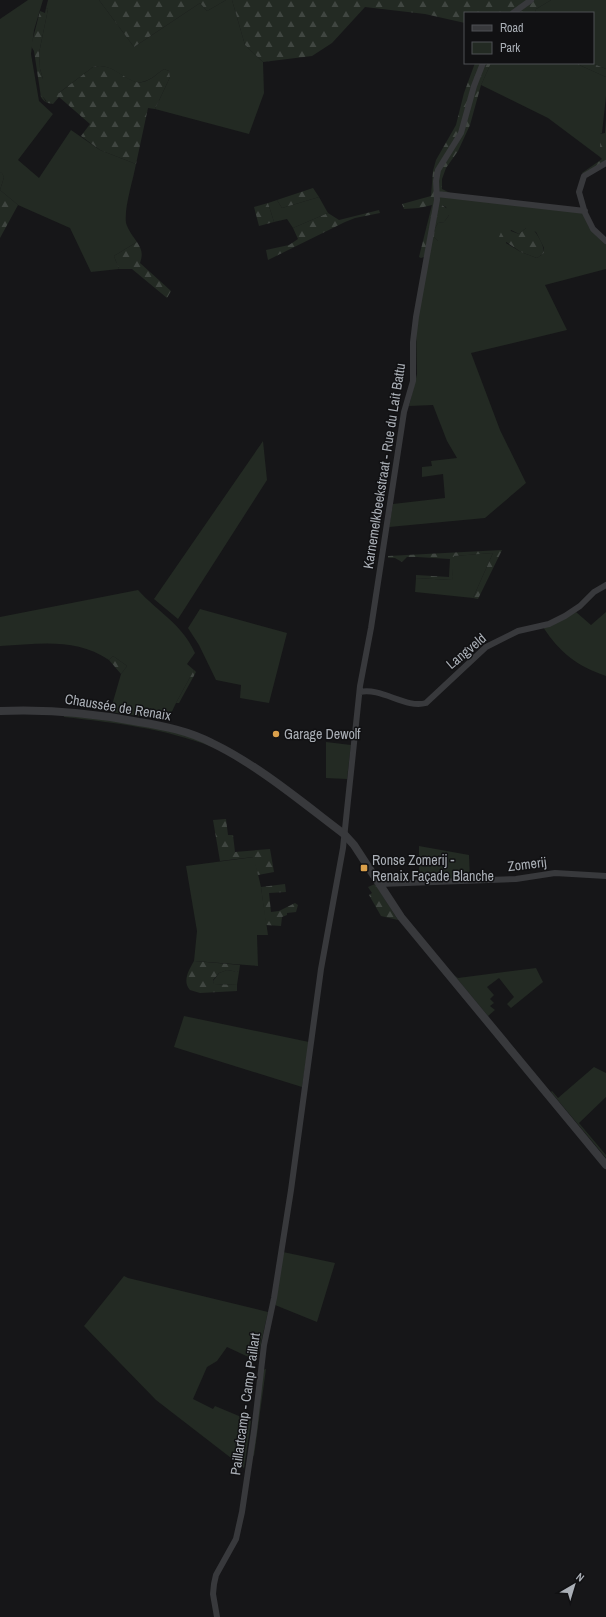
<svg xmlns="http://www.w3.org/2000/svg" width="606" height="1617" font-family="'Archivo Narrow',sans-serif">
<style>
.green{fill:#232a23;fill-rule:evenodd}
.forest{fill:url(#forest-firs)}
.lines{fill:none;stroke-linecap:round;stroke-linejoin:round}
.minor{stroke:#38393c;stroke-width:6}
.tertiary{stroke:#38393c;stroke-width:8}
.poi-dot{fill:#dba04b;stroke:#111113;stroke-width:1.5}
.labels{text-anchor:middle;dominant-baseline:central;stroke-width:3;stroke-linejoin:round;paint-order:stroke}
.street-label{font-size:14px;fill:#aaafb6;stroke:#111113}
.poi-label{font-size:14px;fill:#aaafb6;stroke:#111113;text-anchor:start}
</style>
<defs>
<pattern id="forest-firs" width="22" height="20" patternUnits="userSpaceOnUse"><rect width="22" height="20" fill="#232a23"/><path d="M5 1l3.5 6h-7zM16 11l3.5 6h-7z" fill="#404641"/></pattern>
</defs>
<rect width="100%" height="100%" fill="#161618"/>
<path class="green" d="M28,0h15l-9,30 -3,24 8,47 14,13 -35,46 21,18 32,-48 29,20 36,14c-3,17 -12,43 -10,59 2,7 7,13 11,19l-23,14 5,13 -28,3 -21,-44 -52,-23 -18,-15 4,-13 -3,-5 -1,1v-154z
M48,0h51l35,47 66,-44 7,8 19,-11h6l13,45 18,17 1,31 -15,41 -94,-25 15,-32 -1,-6 -5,-2c-6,4 -14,12 -22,13 -14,4 -29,-21 -49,-15l-46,35 -4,-5v-18l-3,-10 -1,-16 9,-44 -2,-1z
M551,0h55v69l-14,-6 1,-50h-58l1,-4z
M491,63h84l31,14v19l-4,37 -2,1v23l-52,-39 -67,-33z
M442,196l140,16 7,15 17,17v25l-61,16 22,45 -96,23 29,77 26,53 -41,35 -96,9 4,-23 52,-6 -2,-24 -21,3v-10l10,-1 -1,-5 26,-3 -10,-17 -14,-36 -24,1 8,-32 -1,-46 13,-73 9,-14 -4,-4 1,-9 3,-5 6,-1 5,-7 -3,-8 -4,-2zM526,228l10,4 8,16v5l-7,5 -16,-6 -15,-9 5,-13 8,4z
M319,197l9,16 -35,15 -6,-9 -13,3 -6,-19 9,-3 5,8z
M263,441l4,39 -89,139 -24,-20z
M493,553l-20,45 -58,-6 1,-14 36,2 1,-24z
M138,590c20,22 45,35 57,63l-8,11 7,6 -18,33 -8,17 -58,-8 11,-38 6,-8 -14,-10 -4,4c-34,-23 -71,-16 -109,-14v-29z
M200,609l87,24 -18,70 -29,-5 1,-13 -25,-5 -17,-35 -11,-17z
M576,612l15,13 15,-13v64c-29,-10 -46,-23 -63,-49z
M64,715l69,8 61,14 18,10c-48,-19 -97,-24 -148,-30z
M326,742l25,3 -4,34 -21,-1z
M419,846l50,9 1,25 -51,2z
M254,857l7,30 7,48h-11l1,31 -64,-5 3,-30 -11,-65z
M536,968l7,14 -32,26 -4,-4 7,-7 -15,-19 -12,9 7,8 -4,4 4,4 -4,3 5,4 -7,6 -34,-41 4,3z
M227,970l12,2 -2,13 -23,-1 -1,-3 6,-8z
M184,1016l125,26 -7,45 -128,-40z
M594,1067l12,6v24l-27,26 27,32v3l-55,-66 1,-1 6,7z
M283,1252l52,11 -18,59 -42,-17z
M124,1276l4,2 140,34 -11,49 -30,-14 -10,14 -10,6 -14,32 20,10 2,-3 36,15 -7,47 -88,-68 -72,-74z
M266,1369l-12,87 -2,-1 11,-85z"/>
<path class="forest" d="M99,0h127l-19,11 -7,-8 -66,44z
M232,0h319l-15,9 -1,4h-70v10l-40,-9 -60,-7 -33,36 -20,13 -49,6 -18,-17z
M46,8l2,1 -9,44 1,16 3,10v18l3,5 9,-11 4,2 34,-26c21,-6 35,19 50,15 7,-1 15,-9 21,-13l5,2 1,6 -15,32 -7,-1 -12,56 -36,-14 -19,-14 9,-12 -31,-27 -6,7c-6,-1 -9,-2 -12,-7l-7,-46 -3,-5 9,-35 5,2z
M475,63h16l-10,22 -11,40 -12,26 -12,17 -4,11v10l8,4h-8v12l7,5v5l-5,7 -6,1 -3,5 -1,9 4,4v6l-9,8 -8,3 -2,-1 13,-52 -13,3 -15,1 -2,-5 29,-8 2,-25 3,-11 20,-35 8,-32z
M575,63h17l14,6v8z
M606,119v41l-22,15 -2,-2 20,-14 -2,-2v-23l5,-1z
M1,171l3,6 -4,13 18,15 -18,33v-65z
M313,188l6,9 -37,11 -5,-8z
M268,203l6,19 -15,4 -5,-19z
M379,210l1,3 -25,5 -10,4 -77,38 -2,-10 23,-5 9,-6 -5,-11 35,-15 11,7z
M526,228h6c6,7 12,17 12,25l-7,5 -16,-6 -22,-15 3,-7 3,-1 14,5z
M137,242c5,8 6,12 3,21l31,28 -4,7 -35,-29h-13l-5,-13z
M502,550l-24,49 -5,-1 20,-45 -39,3 -2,24 -36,-2v-3l33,2 1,-18 -33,-2h-10l-5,5 -7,-4h-7v-2z
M113,656l14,10 -6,8 -12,-14z
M194,670l2,2 -17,31h-3z
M226,819l2,16h5l2,17 35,-3 4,23 -16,3 -5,-18 -33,4 -7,-41z
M285,884l1,8 -17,1 2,19 8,-1 16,-8 3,2 -2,7 -9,1v2l-5,2 -1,9 -15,-1 -5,-38z
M375,884l23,36 -17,-4 -12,-21 3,-2 -4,-6z
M194,961l46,4 -1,7 -12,-2 -8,3 -6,7 1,4 23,1v6l-37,2 -10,-3c-8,-9 -1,-20 4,-29z"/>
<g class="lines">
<path class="minor" d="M513,13l18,-13
M606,163l-22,13 -5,16 6,21 8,16 13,12
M437,194l148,17
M360,692c21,-5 46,17 66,11l60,-56 32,-16 31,-7 16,-8 15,-10 14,-14 12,-7
M379,884l137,-5 39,-6 51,3
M217,1617l-4,-23 1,-10 2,-9 20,-36 6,-27 12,-81 10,-86 10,-47 17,-108 30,-221 22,-121 17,-162 11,-58 33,-216 9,-31v-39l3,-25 21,-117 -1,-19 2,-11 23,-37 13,-47 9,-23"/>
<path class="tertiary" d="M0,711c47,-2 93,2 139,11 25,4 50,9 73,21 46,22 91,60 132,91l10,11 47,72 205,248"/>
</g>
<g class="poi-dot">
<circle cx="276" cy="734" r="4"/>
<rect x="360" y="864" width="8" height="8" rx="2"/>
</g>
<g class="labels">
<g class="street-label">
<text transform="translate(384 466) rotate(-81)">Karnemelkbeekstraat - Rue du Lait Battu</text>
<text transform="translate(466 651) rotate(-40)">Langveld</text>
<text transform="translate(118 707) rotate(9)">Chaussée de Renaix</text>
<text transform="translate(527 864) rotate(-7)">Zomerij</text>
<text transform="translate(245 1404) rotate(-82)">Paillartcamp - Camp Paillart</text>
</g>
<g class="poi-label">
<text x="284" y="734">Garage Dewolf</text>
<text x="372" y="860">Ronse Zomerij -<tspan x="372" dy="16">Renaix Façade Blanche</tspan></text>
</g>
</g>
<rect x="464" y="12" width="130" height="52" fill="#111113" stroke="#4e5054"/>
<rect x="472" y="25" width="20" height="6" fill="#38393c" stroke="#4e5054"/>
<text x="500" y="32" font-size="12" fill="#aaafb6">Road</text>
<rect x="472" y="42" width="20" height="12" fill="#232a23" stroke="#4e5054"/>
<text x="500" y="52" font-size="12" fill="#aaafb6">Park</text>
<g transform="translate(574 1585) rotate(38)" stroke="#111113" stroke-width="3" paint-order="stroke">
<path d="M0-3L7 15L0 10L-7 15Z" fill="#aaafb6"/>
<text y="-6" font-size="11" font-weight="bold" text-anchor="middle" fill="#aaafb6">N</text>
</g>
</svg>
